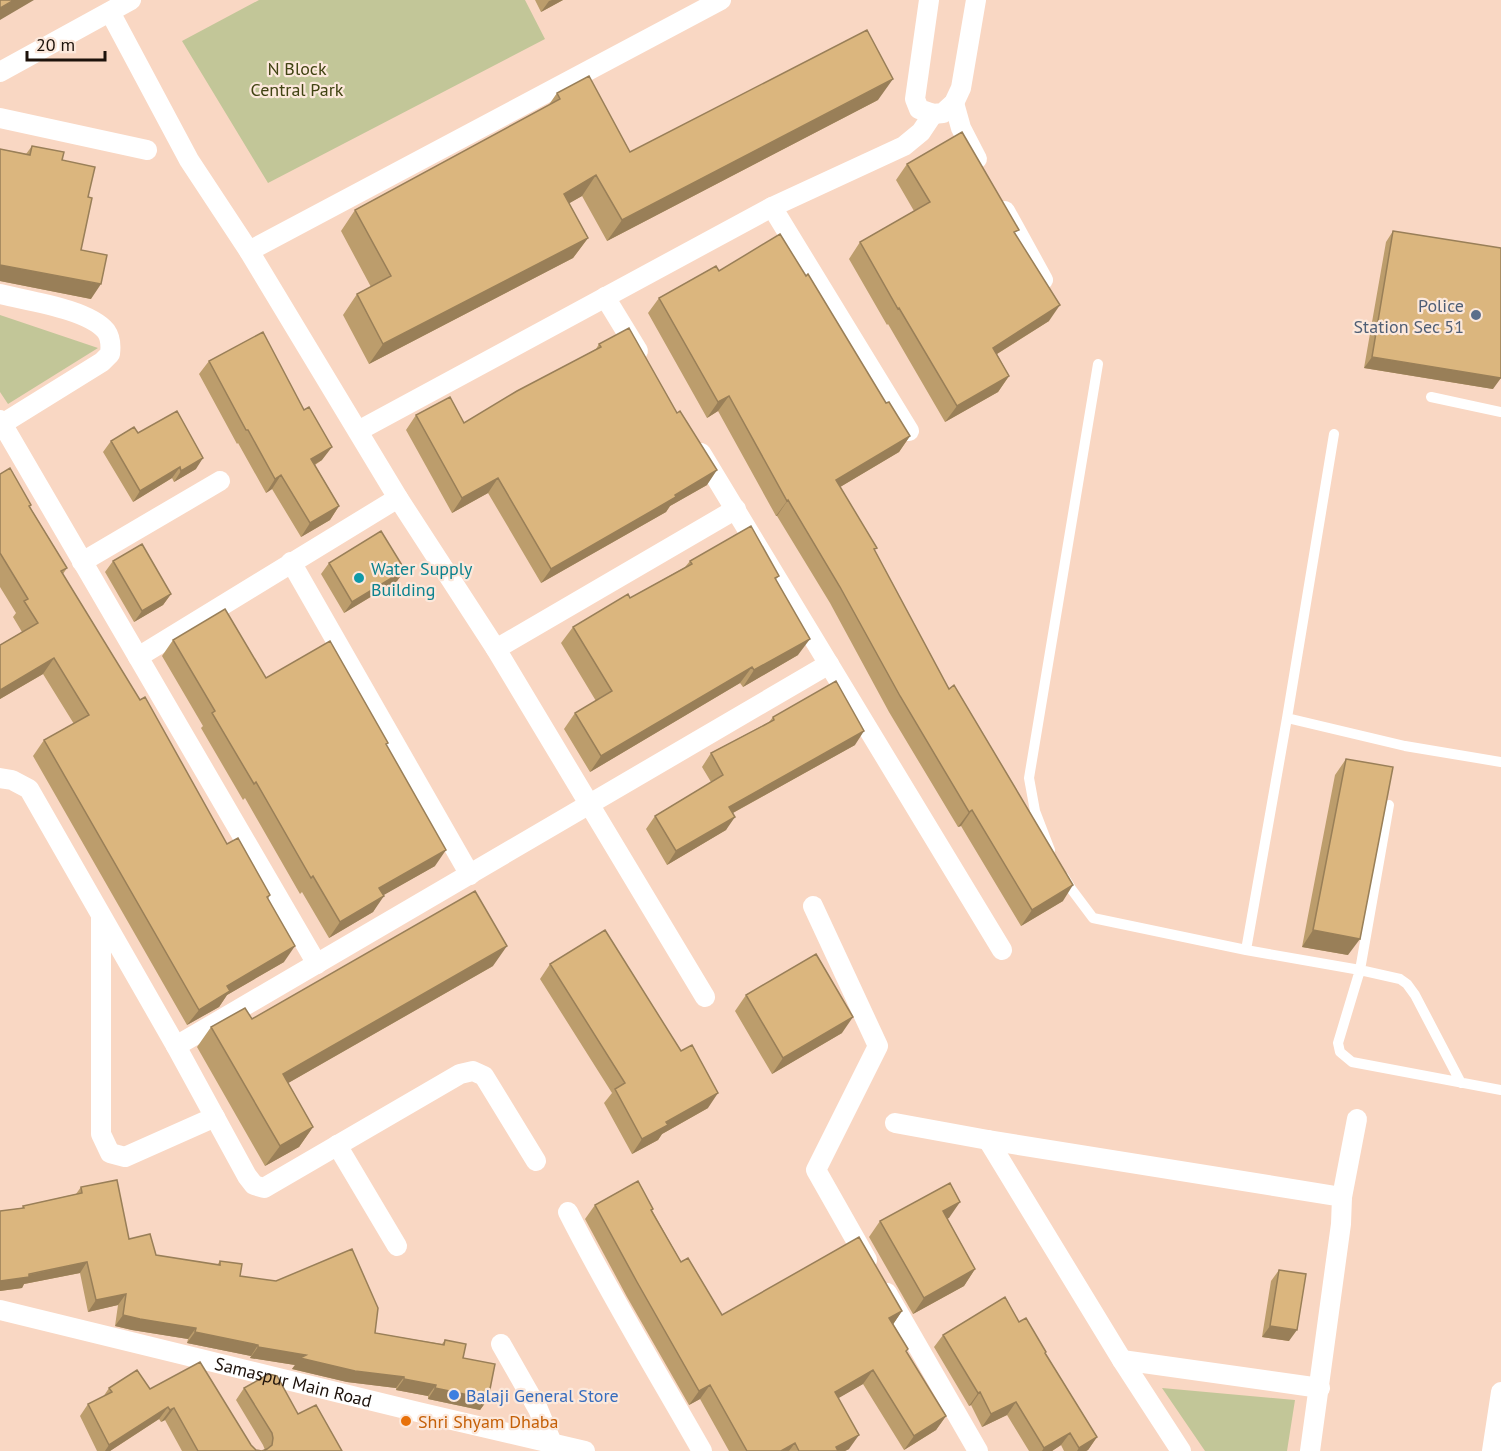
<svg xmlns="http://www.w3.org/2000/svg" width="1501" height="1451" font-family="'PT Sans',sans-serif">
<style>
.green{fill:#c2c698}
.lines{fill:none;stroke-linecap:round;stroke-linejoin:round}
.service{stroke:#fff;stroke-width:10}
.minor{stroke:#fff;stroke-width:20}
.wall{fill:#bc9d6c}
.shaded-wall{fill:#997f58}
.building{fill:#dbb67e;stroke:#997f58;stroke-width:1.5}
.service-dot{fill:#5c6f8a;stroke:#fce8db;stroke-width:2}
.culture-dot{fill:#0f9aa8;stroke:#fce8db;stroke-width:2}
.shop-dot{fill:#3f7fe0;stroke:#fce8db;stroke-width:2}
.food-dot{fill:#e8710a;stroke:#fce8db;stroke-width:2}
.labels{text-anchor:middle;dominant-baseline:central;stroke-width:4.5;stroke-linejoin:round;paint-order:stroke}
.park-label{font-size:18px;fill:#404312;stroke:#fce8db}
.service-label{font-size:18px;fill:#4e5e75;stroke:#fce8db;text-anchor:end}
.culture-label{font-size:18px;fill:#0d838f;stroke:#fce8db;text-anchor:start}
.street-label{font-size:18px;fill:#1d120b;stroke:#fce8db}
.shop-label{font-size:18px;fill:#366cbe;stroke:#fce8db;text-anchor:start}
.food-label{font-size:18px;fill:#c56008;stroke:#fce8db;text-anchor:start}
</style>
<rect width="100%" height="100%" fill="#f9d7c3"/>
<path class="green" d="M259,0h266l20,39 -277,144 -86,-142z
M0,315l98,33 -90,56 -8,-12z
M1162,1388l133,12 -8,51h-82z"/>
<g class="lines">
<path class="service" d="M1431,397l70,15
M1287,718l118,28 96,16
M1389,805l-29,165 -22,73 2,9 12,10 149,28
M1050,850l-15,-39 -6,-33 69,-414
M1064,877l8,13 21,28 153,32 114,20 40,9 7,5 8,11 46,88
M1246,950l41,-232 47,-284"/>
<g class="minor">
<path d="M929,0l-14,99 4,10 14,5 10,-1 11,-10 7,-15 15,-88"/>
<path d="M110,12l79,148 60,91 149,247 98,151 209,348"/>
<path d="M0,72l131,-72"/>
<path d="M954,103l7,25 16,31"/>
<path d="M0,118l147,32"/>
<path d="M772,207l137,224"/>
<path d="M1005,211l38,69"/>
<path d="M249,251l472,-251"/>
<path d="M0,294c28,7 88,15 106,37 5,7 5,15 4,23l-8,8 -100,62"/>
<path d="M605,297l33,54"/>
<path d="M0,420l317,544"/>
<path d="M358,431l414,-224 132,-61 17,-14 12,-18"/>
<path d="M701,453l301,497"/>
<path d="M82,562l138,-81"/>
<path d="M291,562l179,313"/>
<path d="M496,649l240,-140"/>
<path d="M138,657l260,-159"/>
<path d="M0,778l12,2 17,9 147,257 71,130 7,9 10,3 196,-114 13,-3 11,5 52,85"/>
<path d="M813,906l65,140 -62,124 51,90"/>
<path d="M101,917v217l9,19 15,4 90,-40"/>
<path d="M176,1046l653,-382"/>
<path d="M895,1123l93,17 354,57 -1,27 -31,227"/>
<path d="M988,1140l134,220 59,91"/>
<path d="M337,1145l60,101"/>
<path d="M1342,1197l15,-78"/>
<path d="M568,1212c41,81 89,160 134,239"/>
<path d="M887,1293l91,158"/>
<path id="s1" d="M0,1310l418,102 167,39"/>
<path d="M501,1344l37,65 14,34 1,8"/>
<path d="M1122,1360l198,28"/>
<path d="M1492,1451l9,-59"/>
</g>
</g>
<path class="wall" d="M535,0h28l-22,12z
M557,93l73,59 248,-52 -271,141 -25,-45 -13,7 19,35 -15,20 -204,106 -26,-49 14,-21 14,-7 -30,-56 14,-21 193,-104z
M32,146l30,14 26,37 -7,53 10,49 -91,-18v-132l26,5z
M907,164l142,157 -52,33 12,22 -11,16 -53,30 -57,-98 -1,1 -38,-66 11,-17 54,-31 -18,-31z
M1393,231l100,158 -129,-21 22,-126z
M719,271l87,5 80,127 24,33 -11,16 -59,35 223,414 -42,25 -60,-100 -3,1 -69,-115 -59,-109 -53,-87h-1l-58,-105 -11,7 -59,-105 11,-15z
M599,344l108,141 -37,21 -4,6 -125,71 -53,-90 -36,20 -46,-83 10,-15 48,8 132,-74z
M209,361l113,99 -7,5 24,41 -9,14 -29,17 -29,-48 -6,4 -28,-50 -1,1 -38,-70z
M138,433l58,36 -22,13 -2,-4 -39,24 -30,-50 8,-11z
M0,474l31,31 -1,2 37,61 -4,6 164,270 43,51 -2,4 16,63 -57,33 -8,12 -32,18 -154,-269 11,-16 30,-16 -31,-50 -43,25v-54l22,-13 -9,-15 3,-4 -16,-26z
M113,561l58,33 -8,11 -29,17 -29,-50z
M690,561l89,15 -3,3 22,76 -55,32 -3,-4 -150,89 -26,-43 11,-16 21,-12 -35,-58 12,-16 57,-29 55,-31z
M329,563l76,7 -8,11 -53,32 -23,-39z
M173,640l93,38 120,67 49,121 -52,29 -10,17 -44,26 -27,-46 -2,2 -55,-96 -2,2 -42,-72 2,-2 -41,-70z
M773,717l82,28 -122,68 -7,17 -59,35 -21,-36 9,-13 56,-34 -9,-15 9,-14 58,-31z
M1346,759l2,196 -46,-8 33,-172z
M550,964l158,144 -46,26 -4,6 -26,14 -28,-51 8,-10 -72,-114z
M493,966l-205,117 25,44 -14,20 -34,19 -68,-119 14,-20z
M746,995l96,38 -70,41 -37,-63z
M81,1187l48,52 27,16 61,10 3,-4 20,15 135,57 67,11 3,-4 18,18 25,41 -8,11 -52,-11v-3l-32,-6v-2l-49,-6 -55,-13 3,-4 -45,-7 1,-2 -64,-13 1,-4 -56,-9 -17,-4 3,-21 -30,7 -8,-39 -56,11 -2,4 -22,3v-80l22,-3 1,-2 53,-12z
M960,1202l-13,16 28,51 -11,17 -51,28 -44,-77 11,-16z
M595,1205l58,4 -1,1 29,52 41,53 180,-4 -9,13 15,25 -2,3 40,64 -10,14 -32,20 -41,-66 -25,14 11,51 -4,2h-116l-29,-52 -11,6 -62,-108 -42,-78z
M1279,1270l10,71 -27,-4 9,-56z
M1019,1322l26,31 52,84 -9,13 -2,1h-22l-3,-6 -9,6h-23l-22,-36 -25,12 -11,-22 -2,1 -35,-59 9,-12z
M109,1388l41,1 101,56 5,5 6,1 3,-1 -2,-5 -27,-45 8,-12 54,26 44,37h-160l-17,-31 -4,2 -2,-3 -49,32h-13l-17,-35 8,-12 15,-7z"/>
<path class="shaded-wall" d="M14,0h20l-34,20v-12z
M552,0h11l-22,12 8,-11z
M893,79l-15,21 -271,141 15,-21z
M596,175l-14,21 -33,19 15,-21z
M588,238l-15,20 -204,106 14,-20z
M0,265l101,19 -10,15 -91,-18z
M1060,305l-11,16 -68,43 12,-16z
M1372,357l129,21 -8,11 -129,-21z
M1009,376l-11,16 -53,30 12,-16z
M729,396l-11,15 -11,7 11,-16z
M910,436l-11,16 -74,44 11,-16z
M332,447l-10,13 -21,12 10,-13z
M203,458l-7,11 -22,13 7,-11z
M180,467l-8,11 -39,24 7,-11z
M717,470l-10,15 -37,21 -4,6 -125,71 10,-14z
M281,475l-9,14 -6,4 9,-14z
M498,478l-10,15 -36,20 10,-15z
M788,500l-11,16h-1l11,-15z
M339,506l-9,14 -29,17 9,-14z
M405,570l-8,11 -53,32 8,-11z
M171,594l-8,11 -29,17 8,-11z
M810,639l-12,16 -55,32 11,-17z
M54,658l-11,16 -43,25v-9z
M752,667l-12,16 -150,89 11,-16z
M864,731l-9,14 -135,75 9,-13z
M972,810l-11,16 -3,1 11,-15z
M735,817l-9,13 -59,35 9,-14z
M446,850l-11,16 -67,38 11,-16z
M1073,885l-10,16 -42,25 11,-16z
M384,896l-11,16 -44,26 11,-16z
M1313,930l47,9 -12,16 -46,-8z
M295,946l-11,16 -57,33 -8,12 -32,18 12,-15 28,-24z
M507,946l-14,20 -224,128 14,-20z
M853,1017l-11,16 -70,41 11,-16z
M718,1093l-10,15 -46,26 -4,6 -26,14 10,-15 24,-17z
M313,1127l-14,20 -34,19 15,-20z
M960,1202l-11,16 -17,9 11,-16z
M87,1262l-7,11 -56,11 -2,4 -22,3v-10z
M975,1269l-11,17 -51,28 11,-16z
M126,1294l-8,11 -30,7 8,-12z
M902,1311l-10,15 -3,-8z
M123,1315l73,13 -8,11 -56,-9 -17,-4z
M1270,1326l27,4 -8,11 -27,-4z
M195,1332l63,13 -7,11 -64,-13z
M258,1347l48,8 98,22 -8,11 -49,-6 -55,-13 3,-4 -45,-7z
M873,1370l-10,14 -38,22 10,-14z
M404,1379l32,6 -8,11 -32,-6z
M710,1385l-10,14 -11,6 10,-14z
M435,1388l53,11 -8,11 -52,-11z
M980,1392l-9,13 -2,1 9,-13z
M1016,1402l-9,13 -25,12 9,-13z
M168,1407l-9,12 -49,32h-5l4,-6z
M174,1408l-9,12 -4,2 9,-12z
M946,1416l-10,14 -32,20 10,-14z
M1070,1433l-9,12 -9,6h-10l2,-3z
M859,1435l-10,14 -4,2h-11l2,-4z
M1097,1437l-9,13 -2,1h-9l2,-3z
M795,1443l-6,8h-8z"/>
<path class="building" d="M0,0h14l-14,8z
M867,30l26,49 -271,141 -26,-45 -32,19 24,44 -205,106 -26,-50 34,-18 -36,-66 205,-111 -3,-6 32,-17 41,76z
M962,132l57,98 -5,2 46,73 -67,43 16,28 -52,30 -58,-98 -1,1 -38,-67 70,-40 -23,-38z
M32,146l32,6 -2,8 33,7 -7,30 4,1 -11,52 26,5 -6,29 -101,-19v-116l30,6z
M1393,231l108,17v130l-129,-21z
M780,234l26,42 2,-2 78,129 3,-1 21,34 -74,44 41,68 -3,1 75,140 5,-4 119,200 -41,25 -60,-100 -3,2 -69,-116 -60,-109 -52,-87 -1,1 -58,-105 -11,6 -59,-104 57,-32 3,5z
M629,328l48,85 3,-2 37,59 -42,25 1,2 -125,72 -53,-91 -36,20 -46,-83 34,-18 14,26 53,-32 84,-44 -2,-3z
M263,332l41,78 5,-3 23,40 -21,12 28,47 -29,17 -29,-48 -6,4 -27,-49h-2l-37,-69z
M177,411l26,47 -22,13 -1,-4 -40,24 -29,-50 23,-14 4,6z
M10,468l21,37 -2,1 38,62 -6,3 79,129 5,-3 82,147 11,-6 32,57 -3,2 28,49 -68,40 3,5 -31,19 -155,-270 45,-25 -35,-57 -54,32v-45l38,-22 -14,-22 4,-2 -28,-46v-79z
M751,526l28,50 -4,2 35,61 -56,31 -2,-3 -151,89 -26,-43 37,-22 -39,-64 55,-33 2,4 62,-34 -2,-3z
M381,531l24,39 -53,32 -23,-39z
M142,544l29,50 -29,17 -29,-50z
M225,609l41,69 64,-37 58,102 -2,1 60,106 -67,38 5,8 -44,26 -27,-46 -2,2 -55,-96 -2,2 -42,-71 3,-2 -42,-71z
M836,681l28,50 -135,76 6,10 -59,34 -21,-35 68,-41 -12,-22 63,-33 -1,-3z
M1346,759l47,8 -33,172 -47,-9z
M475,891l32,55 -224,128 30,53 -33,19 -69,-119 34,-19 7,11z
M605,930l76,121 11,-6 26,48 -52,29 2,3 -26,14 -27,-50 10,-6 -75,-119z
M816,954l37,63 -70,41 -37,-63z
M117,1180l12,59 21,-5 6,21 64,10v-4l22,3 -2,12 36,5 76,-32 26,59 -3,25 69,12 1,-5 21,4 -3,14 32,6 -7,35 -53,-11 1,-3 -32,-6v-2l-49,-6 -55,-13 6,-3 -48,-8v-2l-63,-13 1,-4 -56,-9 -17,-4 3,-21 -30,6 -9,-38 -58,12v3l-29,4v-70l24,-3 -1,-2 59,-13 -1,-6z
M638,1181l15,28 -2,1 30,52 7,-4 34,57 137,-78 43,74 -13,7 19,31 -2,2 40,65 -32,20 -41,-66 -38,22 24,43 -23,12 2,4h-39l-4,-8 -14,8h-34l-37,-66 -11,6 -62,-109 -42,-77z
M950,1183l10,19 -17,9 32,58 -51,29 -44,-77z
M1279,1270l27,4 -9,56 -27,-4z
M1005,1297l14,25 7,-4 20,34 -1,1 52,84 -18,11 -9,-15 -26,15 -28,-46 -25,12 -11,-22 -2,1 -35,-58z
M200,1362l51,83 5,5 6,1 5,-2 5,-4 1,-7 -1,-5 -28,-45 25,-14 8,2 21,38 18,-9 26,46h-144l-24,-43 -4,2 -2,-3 -59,38 -21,-41 24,-12 -3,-4 28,-18 13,19z"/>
<circle class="service-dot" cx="1476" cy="315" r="6"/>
<circle class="culture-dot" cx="359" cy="578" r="6"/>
<circle class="shop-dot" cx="454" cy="1395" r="6"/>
<circle class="food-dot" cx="406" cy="1421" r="6"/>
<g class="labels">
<g class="park-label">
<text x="297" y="68">N Block<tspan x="297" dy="21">Central Park</tspan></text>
</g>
<g class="service-label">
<text x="1464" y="305">Police<tspan x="1464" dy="21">Station Sec 51</tspan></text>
</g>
<g class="culture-label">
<text x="371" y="568">Water Supply<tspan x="371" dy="21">Building</tspan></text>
</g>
<g class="street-label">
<text stroke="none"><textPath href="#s1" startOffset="302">Samaspur Main Road</textPath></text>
</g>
<g class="shop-label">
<text x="466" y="1395">Balaji General Store</text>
</g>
<g class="food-label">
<text x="418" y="1421">Shri Shyam Dhaba</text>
</g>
</g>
<path d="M27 51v9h78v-9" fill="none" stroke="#1d120b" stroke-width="3"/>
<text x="36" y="51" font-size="18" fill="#1d120b" stroke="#fce8db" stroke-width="4.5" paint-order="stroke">20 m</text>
</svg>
